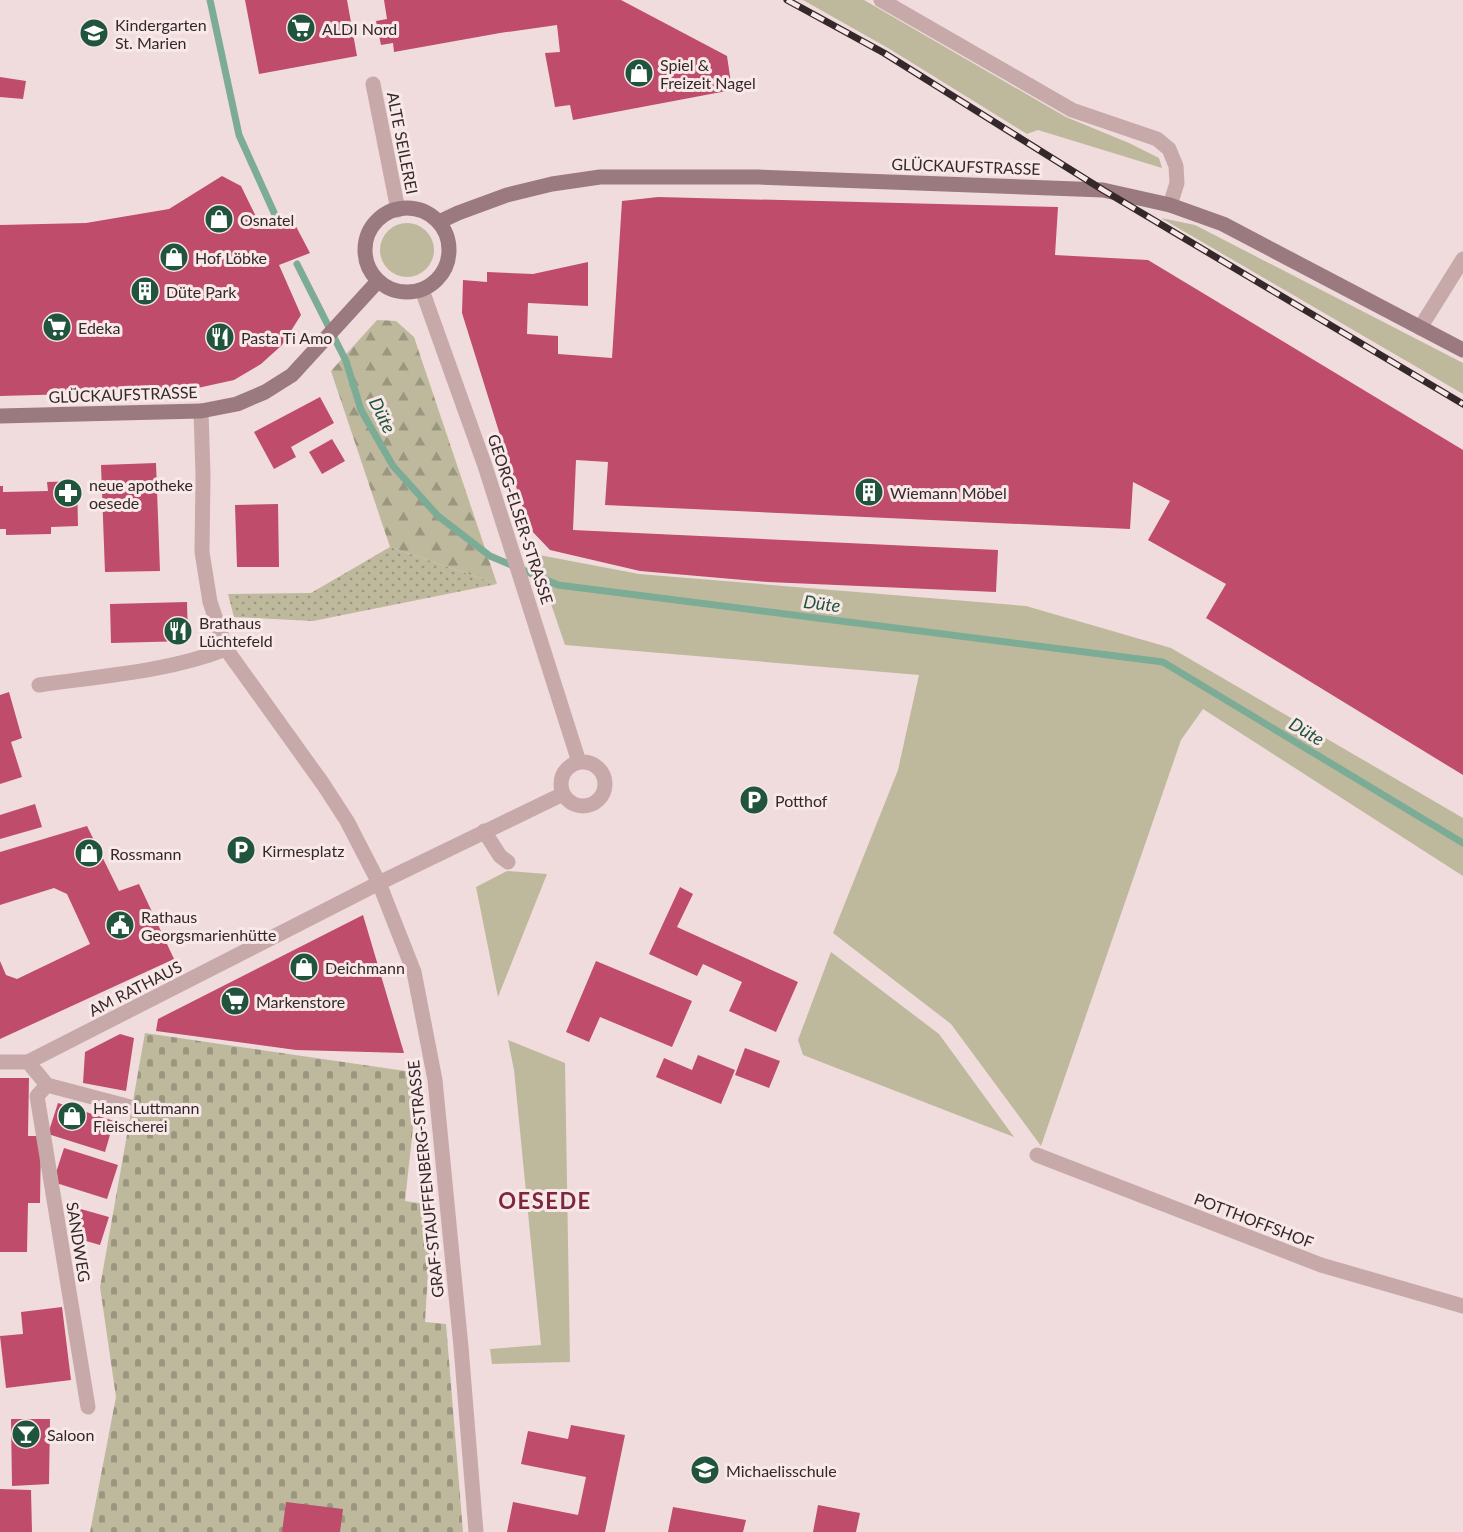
<svg xmlns="http://www.w3.org/2000/svg" width="1463" height="1532" font-family="Lato,sans-serif">
<style>
.green{fill:#beb99d}
.forest{fill:url(#forest-firs)}
.cemetery{fill:url(#cemetery-stones)}
.park{fill:url(#park-dots)}
.lines{fill:none;stroke-linecap:round;stroke-linejoin:round}
.stream{stroke:#7dac96;stroke-width:7}
.building{fill:#bf4c6a}
.minor{stroke:#c8a9aa;stroke-width:15}
.secondary{stroke:#9b7a7f;stroke-width:15}
.rail-casing{stroke:#35282b;stroke-width:7}
.rail{stroke:#f8e8e8;stroke-width:4.5;stroke-dasharray:14;stroke-linecap:butt}
.labels{text-anchor:middle;dominant-baseline:central;stroke-width:6;stroke-linejoin:round;paint-order:stroke}
.poi-label{font-size:16px;fill:#35282b;stroke:#f8e8e8;text-anchor:start}
.street-label{font-size:16px;fill:#35282b;stroke:#f8e8e8}
.water-label{font-size:18px;font-style:italic;fill:#20543d;stroke:#f8e8e8}
.district-label{font-size:22px;font-weight:bold;letter-spacing:1.5px;fill:#7f263e;stroke:#f8e8e8}
</style>
<defs>
<pattern id="forest-firs" width="22" height="20" patternUnits="userSpaceOnUse" patternTransform="scale(1.5)"><rect width="22" height="20" fill="#beb99d"/><path d="M5 1l3.5 6h-7zM16 11l3.5 6h-7z" fill="#9b9680"/></pattern>
<pattern id="cemetery-stones" width="16" height="16" patternUnits="userSpaceOnUse" patternTransform="scale(1.5)"><rect width="16" height="16" fill="#beb99d"/><path d="M2 7V4a2 2 0 0 1 4 0v3zM10 15v-3a2 2 0 0 1 4 0v3z" fill="#9b9680"/></pattern>
<pattern id="park-dots" width="8" height="8" patternUnits="userSpaceOnUse" patternTransform="scale(1.5)"><rect width="8" height="8" fill="#beb99d"/><path d="M2 2h.1M6 6h.1" fill="none" stroke="#9b9680" stroke-width="1.8" stroke-linecap="round"/></pattern>
</defs>
<rect width="100%" height="100%" fill="#f0dcdc"/>
<path class="green" d="M803,0h61l202,117 63,26 30,15 3,10 -124,-38 -11,4 -139,-86z
M1161,218l34,7 268,138v31z
M380 250a27 27 0 1 1 54 0a27 27 0 1 1-54 0Z
M534,554l105,20 387,32 145,42 292,170v58l-260,-167 -22,31 -140,406 -90,-122 -118,-91 65,-163 21,-95 -354,-30z
M507,871l40,3 -49,123 -22,-110z
M831,952l108,82 75,103 -211,-82 -5,-15z
M508,1040l57,23 5,299 -78,2 -2,-15 51,-4 -27,-275z"/>
<path class="forest" d="M377,320l19,1 18,16 83,247 -107,-37 -59,-176z"/>
<path class="cemetery" d="M145,1033l274,40 -14,128 27,4 -7,117 21,2 17,208h-373l26,-135 -16,-110z"/>
<path class="park" d="M390,547l107,37 -184,37 -79,-4 -6,-23 83,-1z"/>
<g class="lines">
<path class="stream" d="M210,0l29,135 37,82
M297,264l49,97 15,49 32,56 45,50 52,40 68,29 605,77 300,181"/>
</g>
<path class="building" d="M245,0h102l10,56 -98,18z
M384,0h237l106,56 5,34 -159,30 -3,-15 -15,2 -10,-54 15,-1 -3,-27 -57,8 -106,19 -1,-9 -12,2 -5,-24 11,-2z
M0,77l26,4 -3,18 -23,-2z
M222,176l19,10 21,43 28,-14 20,38 -31,12 22,50 -19,30 -21,19 -27,16 -50,11 -184,5v-171l86,-2 83,-14z
M658,197l400,10 -3,48 93,5 315,190v325l-257,-157 20,-34 -78,-44 22,-39 -37,-19 -3,47 -525,-24 3,-43 -32,-2 -3,70 425,20 -2,42 -228,-10 -128,-11 -90,-21 -21,-22 -67,-215 1,-33 24,2v-10l46,2 55,-12v44l-60,-3 -1,31 31,2v18l54,4 10,-157z
M320,397l14,26 -43,24 5,10 -22,12 -20,-37z
M332,439l13,22 -23,13 -13,-22z
M156,463l4,108 -55,1 -4,-107z
M77,481l1,45 -27,1v7l-45,1v-6h-6v-43h3v6l45,-1 -1,-9z
M278,504l1,63h-42l-2,-62z
M187,602l1,39 -77,2 -1,-39z
M9,692l13,46 -11,4 11,35 -22,7v-89z
M35,804l7,23 -42,12v-24z
M87,826l32,65 20,-7 35,75 -174,80v-78l6,14 11,4 73,-35 -23,-50 -13,-6 -54,17v-53z
M680,887l13,7 -16,33 121,55 -22,50 -47,-21 13,-29 -39,-18 -6,12 -48,-22z
M363,915l41,138 -108,-3 -140,-19 2,-12z
M596,961l96,40 -20,46 -72,-30 -11,25 -23,-10z
M120,1034l14,4 -8,53 -43,-8 2,-31z
M745,1048l35,13 -11,27 -34,-13z
M698,1055l37,15 -14,34 -65,-27 8,-19 28,12z
M0,1078h29l-1,58h13l-1,67h-12l-1,49h-27z
M58,1103l56,18 -9,31 -57,-18z
M64,1148l54,17 -11,34 -54,-17z
M77,1208l32,9 -9,28 -31,-9z
M62,1307l9,73 -65,8 -6,-52 23,-2 -2,-22z
M11,1419h39l-1,65 -37,2z
M571,1425l54,10 -20,97h-98l6,-30 65,13 8,-38 -65,-13 7,-33 40,8z
M0,1489l31,1 1,42h-32z
M286,1502l57,7 -3,23h-58z
M818,1505l42,8 -4,19h-43z
M673,1507l73,13 -3,12h-75z"/>
<g class="lines">
<path class="minor" d="M881,0l191,110 85,29 12,10 7,17 1,17 -7,22
M373,84l25,126
M422,290l63,176 94,296
M1420,328l43,-69
M201,411l2,64 -1,77 8,50 16,47 97,135 24,37 32,62 35,89 21,108 26,267 15,185
M39,685c62,-9 128,-13 187,-36
M561 784a22 22 0 1 1 44 0a22 22 0 1 1-44 0Z
M484,831l16,25 8,6
M0,1062h28l351,-179 184,-89
M28,1062l19,23 87,23
M47,1085l-10,11 51,311
M1037,1155l284,110 142,41"/>
<path class="secondary" d="M365 250a42 42 0 1 1 84 0a42 42 0 1 1-84 0Z
M439,222l19,-9 49,-18 45,-11 48,-7h158l345,13 67,15 53,19 240,126
M0,416l201,-5 36,-7 28,-12 27,-17 86,-94"/>
<g class="rail-casing">
<path id="rail" d="M787,0l97,53 219,137 360,214"/>
</g>
<use href="#rail" class="rail"/>
</g>
<defs>
<g id="supermarket-disc" transform="scale(1.5)"><circle r="9.5" fill="#20543d" stroke="#f8e8e8"/><path d="M-6-5.5h2.5l.6 2H6L4.5 2H-2.5L-4.4-4H-6ZM-1.5 3.2a1.3 1.3 0 1 0 .1 0ZM3 3.2a1.3 1.3 0 1 0 .1 0Z" fill="#fff"/></g>
<g id="school-disc" transform="scale(1.5)"><circle r="9.5" fill="#20543d" stroke="#f8e8e8"/><path d="M0-5L7-2L0 1L-7-2ZM-4 1L0 2.5L4 1V4Q0 6-4 4Z" fill="#fff"/></g>
<g id="shop-disc" transform="scale(1.5)"><circle r="9.5" fill="#20543d" stroke="#f8e8e8"/><path d="M-5-2.5h2.3a2.7 3.5 0 0 1 5.4 0H5L5.5 6h-11ZM-1.5-2.5h3a1.5 2.3 0 0 0-3 0Z" fill="#fff"/></g>
<g id="building-disc" transform="scale(1.5)"><circle r="9.5" fill="#20543d" stroke="#f8e8e8"/><path d="M-4-6H4V6H1V3H-1V6H-4ZM-2.5-4.3h1.7v1.8h-1.7ZM.8-4.3h1.7v1.8H.8ZM-2.5-1h1.7V.8h-1.7ZM.8-1h1.7V.8H.8Z" fill="#fff"/></g>
<g id="restaurant-disc" transform="scale(1.5)"><circle r="9.5" fill="#20543d" stroke="#f8e8e8"/><path d="M-5-6h1v4h1v-4h1v4h1v-4h1v5L-1.5 .5V6h-2V.5L-5-1ZM5-6V6H3V1.5H1.5Q1.5-4 5-6Z" fill="#fff"/></g>
<g id="pharmacy-disc" transform="scale(1.5)"><circle r="9.5" fill="#20543d" stroke="#f8e8e8"/><path d="M-2-6h4v4h4v4h-4v4h-4v-4h-4v-4h4Z" fill="#fff"/></g>
<g id="parking-disc" transform="scale(1.5)"><circle r="9.5" fill="#20543d" stroke="#f8e8e8"/><path d="M-3.5-5.5H1a3.5 3.5 0 0 1 0 7H-1V5.5H-3.5ZM-1-3.4V-.6H.8a1.4 1.4 0 0 0 0-2.8Z" fill="#fff"/></g>
<g id="civic-disc" transform="scale(1.5)"><circle r="9.5" fill="#20543d" stroke="#f8e8e8"/><path d="M-.6-6.5H3V-4.5H.6V-3L4-1V1h2V6H-6V1h2V-1L-.6-3ZM-1.2 2.5V6h2.4V2.5Z" fill="#fff"/></g>
<g id="bar-disc" transform="scale(1.5)"><circle r="9.5" fill="#20543d" stroke="#f8e8e8"/><path d="M-6-5H6L.8 .8V4.5H3.5V6h-7V4.5H-.8V.8Z" fill="#fff"/></g>
</defs>
<g fill-rule="evenodd">
<use href="#supermarket-disc" x="301" y="28"/>
<use href="#school-disc" x="94" y="33"/>
<use href="#shop-disc" x="639" y="73"/>
<use href="#shop-disc" x="219" y="219"/>
<use href="#shop-disc" x="174" y="257"/>
<use href="#building-disc" x="145" y="291"/>
<use href="#supermarket-disc" x="57" y="327"/>
<use href="#restaurant-disc" x="220" y="337"/>
<use href="#building-disc" x="869" y="492"/>
<use href="#pharmacy-disc" x="68" y="493"/>
<use href="#restaurant-disc" x="178" y="631"/>
<use href="#parking-disc" x="754" y="800"/>
<use href="#parking-disc" x="241" y="850"/>
<use href="#shop-disc" x="89" y="853"/>
<use href="#civic-disc" x="120" y="925"/>
<use href="#shop-disc" x="304" y="967"/>
<use href="#supermarket-disc" x="235" y="1001"/>
<use href="#shop-disc" x="72" y="1116"/>
<use href="#bar-disc" x="26" y="1434"/>
<use href="#school-disc" x="705" y="1470"/>
</g>
<g class="labels">
<g class="poi-label">
<text x="115" y="24">Kindergarten<tspan x="115" dy="18">St. Marien</tspan></text>
<text x="322" y="28">ALDI Nord</text>
<text x="660" y="64">Spiel &amp;<tspan x="660" dy="18">Freizeit Nagel</tspan></text>
<text x="240" y="219">Osnatel</text>
<text x="195" y="257">Hof Löbke</text>
<text x="166" y="291">Düte Park</text>
<text x="78" y="327">Edeka</text>
<text x="241" y="337">Pasta Ti Amo</text>
<text x="89" y="484">neue apotheke<tspan x="89" dy="18">oesede</tspan></text>
<text x="890" y="492">Wiemann Möbel</text>
<text x="199" y="622">Brathaus<tspan x="199" dy="18">Lüchtefeld</tspan></text>
<text x="775" y="800">Potthof</text>
<text x="262" y="850">Kirmesplatz</text>
<text x="110" y="853">Rossmann</text>
<text x="141" y="916">Rathaus<tspan x="141" dy="18">Georgsmarienhütte</tspan></text>
<text x="325" y="967">Deichmann</text>
<text x="256" y="1001">Markenstore</text>
<text x="93" y="1107">Hans Luttmann<tspan x="93" dy="18">Fleischerei</tspan></text>
<text x="47" y="1434">Saloon</text>
<text x="726" y="1470">Michaelisschule</text>
</g>
<g class="street-label">
<text transform="translate(403 143) rotate(79)">ALTE SEILEREI</text>
<text transform="translate(966 166) rotate(2)">GLÜCKAUFSTRASSE</text>
<text transform="translate(123 394) rotate(-2)">GLÜCKAUFSTRASSE</text>
<text transform="translate(521 519) rotate(72)">GEORG-ELSER-STRASSE</text>
<text transform="translate(135 988) rotate(-27)">AM RATHAUS</text>
<text transform="translate(425 1179) rotate(-96)">GRAF-STAUFFENBERG-STRASSE</text>
<text transform="translate(1254 1220) rotate(21)">POTTHOFFSHOF</text>
<text transform="translate(79 1242) rotate(81)">SANDWEG</text>
</g>
<g class="water-label">
<text transform="translate(383 415) rotate(64)">Düte</text>
<text transform="translate(822 603) rotate(7)">Düte</text>
<text transform="translate(1307 731) rotate(31)">Düte</text>
</g>
<g class="district-label">
<text x="545" y="1200">OESEDE</text>
</g>
</g>
</svg>
